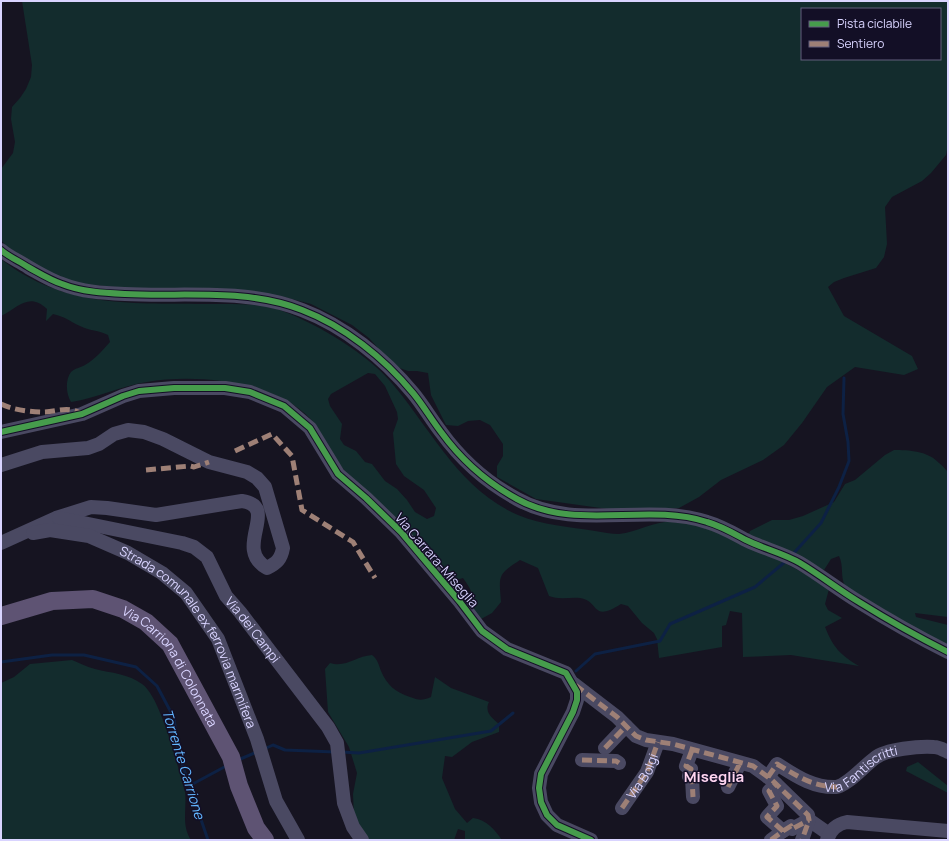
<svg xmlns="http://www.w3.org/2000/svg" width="949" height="841" font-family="Manrope,sans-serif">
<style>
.green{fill:#132c2d;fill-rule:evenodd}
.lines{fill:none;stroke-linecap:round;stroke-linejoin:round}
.stream{stroke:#0d2144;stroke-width:3}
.minor{stroke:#4a4962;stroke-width:14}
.major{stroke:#5e5373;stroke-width:18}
.quiet{stroke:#9e8076;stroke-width:5;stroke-dasharray:10 5;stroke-linecap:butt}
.cycleway-casing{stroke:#130f26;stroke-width:8}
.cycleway{stroke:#469c4c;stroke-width:6}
.labels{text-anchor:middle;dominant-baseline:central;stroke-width:3;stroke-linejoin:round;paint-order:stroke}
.street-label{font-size:13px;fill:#d9d4ff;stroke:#130f26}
.water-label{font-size:14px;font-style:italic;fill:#62b6ff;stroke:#130f26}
.quarter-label{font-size:15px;font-weight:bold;fill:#ffd6f0;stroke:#130f26}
</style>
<rect width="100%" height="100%" fill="#161421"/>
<path class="green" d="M22,1h926v144l-2,10 -15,18 -9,8 -30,16 -7,10 2,37 -3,13 -8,11 -32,10 -10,4 -6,5 16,29 68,40 6,13 -14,6 -49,-8 -28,20 -25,36 -18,22 -21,15 -42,20 -22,17 -20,11 -57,3 -86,-12 -39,-22v-11l6,-10v-12l-13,-19 -10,-5 -12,1 -10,5 -12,-1 -15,-30 -3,-22 -11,-2h-9l-14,-5 -25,-28 -17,-13 -41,-21 -27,-7 -39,-4 -93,-3 -71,-6 -34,-12 -41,-26 -5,-6v-71l12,-16 2,-11 -4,-23 1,-12 8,-9 6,-9 5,-12 1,-12zM802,9h138v50h-138z
M1,259c63,50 134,44 210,45 24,0 52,-1 74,8 34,13 82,42 105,69 40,46 68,108 128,134 24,10 52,12 77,16 8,1 16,3 24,3 20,-2 38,-15 59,-12 52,8 100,38 146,62l5,5 -4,15 3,6 14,8 -17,9c8,20 15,28 34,39l-68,-11 -48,2 -1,-44 -12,-2 -4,14 -4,1v21l-63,11 -2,-19 -3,-6 -12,-10 -14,-17 -7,-2c-30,19 -21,-3 -41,-6 -10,-1 -21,2 -31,-2l-11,-28 -18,-8c-23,15 -21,16 -19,42l-9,11 -11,6 -12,-16c6,-10 0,-16 -6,-25l-10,3c-18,-19 -36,-38 -54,-57 -18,-18 -37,-34 -54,-53 -16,-18 -23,-44 -42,-59 -36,-32 -110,-38 -156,-30 -26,4 -50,16 -76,20 -5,-8 -6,-22 0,-30 4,-4 9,-4 14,-7 10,-6 17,-14 25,-23l-2,-7c-9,-5 -19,-4 -28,-9 -11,-5 -14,-9 -27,-12l-7,7 1,-12c-18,-17 -28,-2 -46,7zM368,373l7,1 10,12 12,26 1,7 -5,14 3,31 8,12 20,14 12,18 -2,8 -7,3 -12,-7 -8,-12 -10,-11 -12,-8 -13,-17 -7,-2 -9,-11 -12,-6 -4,-6 2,-15 -12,-18 -2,-7 3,-5z
M894,450c15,0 34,1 45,13 4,3 6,6 9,9v145l-33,-4 1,4 32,8v23l-103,-62c-5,-10 -1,-20 -6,-30l-8,3 -7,11 -76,-34 2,-5 22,-11h17l14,-4 31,-14 11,-18 10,-4 30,-25z
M372,655c6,5 6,8 9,16 6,14 14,21 29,26 8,3 12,4 21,0l4,-20 16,11 38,14c-5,10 3,16 10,22v8l-27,10 -20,15 -7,-1 -3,22 13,31 12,14 6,-5c14,2 21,11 29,22h-37v-9l-7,-2 -4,11h-85l-15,-23 -1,-23 4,-21 -8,-26 -21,-35 -3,-43 5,-6c16,5 26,-7 42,-8z
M72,660c8,3 15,7 23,9 16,4 34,5 47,15 19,13 36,84 43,108 2,17 -4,33 6,48h-190v-157l13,-6 16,-13z
M918,762l30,24v7l-42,-22 1,-4z"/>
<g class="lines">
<path class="stream" d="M793,554l28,-31 18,-36 10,-26 -1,-19 -5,-28 1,-36
M1,662l51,-7h32l52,12 21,19 17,32 4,34 30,88
M576,671l19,-17 65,-13 10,-17 85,-37 31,-26
M264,749l9,-4 12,5 50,2
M342,752l17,1 132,-22 22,-18
M238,760l19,-8
M189,786l39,-21"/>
<g class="minor">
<path d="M1,250c8,7 18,11 27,17 11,6 22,13 34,17 20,8 42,9 63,10 58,3 122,-6 177,16 42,16 82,48 111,83 10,12 18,26 28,39 21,29 45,50 76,67 59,33 128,3 190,23 14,4 26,11 39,18 18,9 37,13 54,23 20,12 39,27 59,39 29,18 59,35 89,50"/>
<path d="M1,432l81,-18 41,-18 16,-5 35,-3h51l25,4 34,14 26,22 28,46 28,24 35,34 59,70 22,29 25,18 59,24 11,19v8l-4,12 -32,62 -2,14 2,14 6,13 10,10 34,15"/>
<path d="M1,465l41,-13 46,-4 11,-4 15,-10 14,-4 16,2 19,7 46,23 38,10 10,6 8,9 18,61c-2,11 -6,15 -16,20 -35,-20 14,-61 -25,-67l-86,14 -49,-7 -16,-1 -35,11 -55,25"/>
<path id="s1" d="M59,518l123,25 12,4 13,10 19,39 14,16 88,115 9,16 7,60 9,24 9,13"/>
<path id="s2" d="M33,533l17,-3 39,6 39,17 34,20 24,20 32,46 39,100 19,62 22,39"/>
<path d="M574,684l43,33 19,19 10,4 27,4 80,22 19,14 36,35 1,5 20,14"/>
<path d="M605,748l21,-22"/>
<path d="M692,750l-6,16 5,3 -2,7 3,2 1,19"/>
<path d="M582,760l34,1 3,2"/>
<path id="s3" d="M768,777l9,-13c19,12 36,24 59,23 11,-1 29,-22 39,-29 11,-9 45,-12 59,-11 5,0 10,3 14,5"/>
<path d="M728,787l12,-24"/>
<path id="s4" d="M622,808l25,-36 11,-30"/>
<path d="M783,831l8,-5 1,3 17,-9"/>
<path d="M771,840l12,-9 -16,-14 10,-11 -8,-15 7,-7"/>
<path d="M802,840l7,-20"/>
<path d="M827,840c3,-10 10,-16 20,-18l101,9"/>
</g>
<path class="major" id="s5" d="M1,616l51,-15 41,-2 30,10 23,13 24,22 61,113 8,29 17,42 9,12"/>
<path class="quiet" d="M1,404c12,6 30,8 44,8 15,-1 23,-6 37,2
M235,451l37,-17 20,22 10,54 51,32 22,36
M146,470l44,-4 4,1 15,-5
M575,685l42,32 19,19 10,4 27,4 80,22 19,14 36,35 1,5 -7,20
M605,748l21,-22
M692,750l-6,16 5,3 -2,7 3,2 1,19
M582,760l34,1 3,2
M768,777l9,-13c22,13 34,22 60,23
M728,787l12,-24
M622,808l25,-36 11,-30
M783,831l8,-5 1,3 17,-9
M771,840l12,-9 -16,-14 10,-11 -8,-15 7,-7"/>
<g class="cycleway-casing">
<path id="cycleway" d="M1,250c8,7 18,11 27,17 11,6 22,13 34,17 20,8 42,9 63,10 58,3 122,-6 177,16 42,16 82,48 111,83 10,12 18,26 28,39 21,29 45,50 76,67 59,33 128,3 190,23 14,4 26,11 39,18 18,9 37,13 54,23 20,12 39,27 59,39 29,18 59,35 89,50
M1,432l81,-18 41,-18 16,-5 35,-3h51l25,4 34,14 26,22 28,46 28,24 35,34 59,70 22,29 25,18 59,24 11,19v8l-4,12 -32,62 -2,14 2,14 6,13 10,10 34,15"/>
</g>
<use href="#cycleway" class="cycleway"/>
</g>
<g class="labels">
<g class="street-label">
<text transform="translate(437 560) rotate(49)">Via Carrara-Miseglia</text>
<text stroke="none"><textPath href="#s1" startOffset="241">Via dei Campi</textPath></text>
<text stroke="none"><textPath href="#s2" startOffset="206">Strada comunale ex ferrovia marmifera</textPath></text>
<text stroke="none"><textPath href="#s5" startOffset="202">Via Carriona di Colonnata</textPath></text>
<text stroke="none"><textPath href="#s3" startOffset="111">Via Fantiscritti</textPath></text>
<text stroke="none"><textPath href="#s4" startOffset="38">Via Bolgi</textPath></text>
</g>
<g class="water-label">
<text transform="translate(184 764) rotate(73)">Torrente Carrione</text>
</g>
<g class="quarter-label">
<text x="714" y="776">Miseglia</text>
</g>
</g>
<rect width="949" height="841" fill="none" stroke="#d9d4ff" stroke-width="4"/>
<rect x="801" y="8" width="140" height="52" fill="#130f26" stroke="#625e7d"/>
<rect x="809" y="21" width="20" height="6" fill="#469c4c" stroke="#625e7d"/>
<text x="837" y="28" font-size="12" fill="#d9d4ff">Pista ciclabile</text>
<rect x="809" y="41" width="20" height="6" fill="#9e8076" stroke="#625e7d"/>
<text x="837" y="48" font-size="12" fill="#d9d4ff">Sentiero</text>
</svg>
